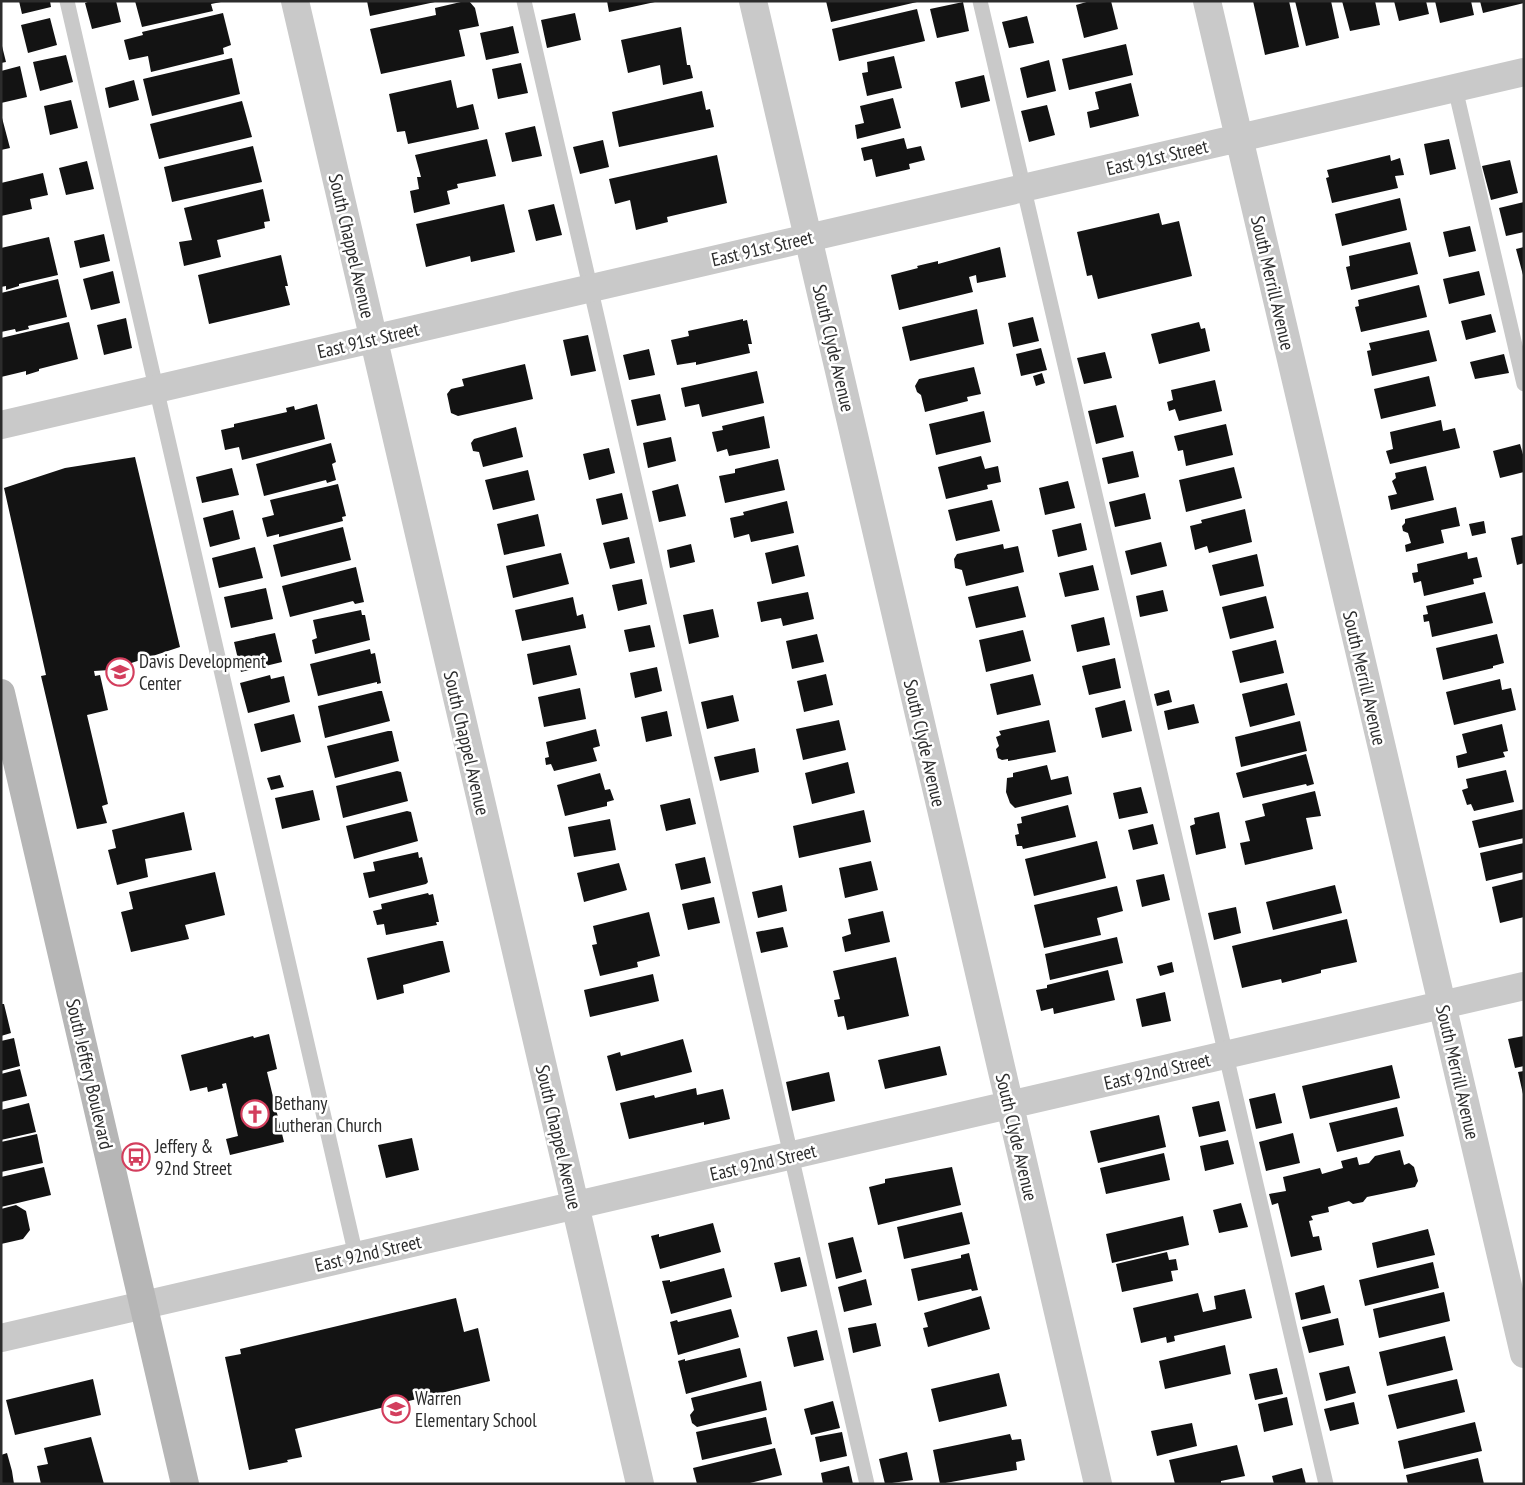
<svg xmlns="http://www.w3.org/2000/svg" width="1525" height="1485" font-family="'PT Sans Narrow',sans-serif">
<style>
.building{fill:#131313}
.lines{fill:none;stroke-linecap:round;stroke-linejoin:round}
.service{stroke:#c9c9c9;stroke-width:15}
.minor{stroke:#c9c9c9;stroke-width:28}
.secondary{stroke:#b6b6b6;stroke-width:28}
.labels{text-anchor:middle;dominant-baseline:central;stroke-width:5;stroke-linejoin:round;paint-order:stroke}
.street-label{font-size:19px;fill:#2c2c2c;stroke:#fff}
.poi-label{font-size:19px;fill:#2c2c2c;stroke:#fff;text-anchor:start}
</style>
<rect width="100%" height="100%" fill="#fff"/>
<path class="building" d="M19,1h31l1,6 -29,7z
M90,1h26l5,21 -29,7 -7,-26z
M135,1h86v1l-10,2 2,7 -71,16z
M367,1h68v1l-65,14z
M465,1h4l6,7 4,18 -20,4 6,26 -84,18 -11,-45 66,-14 -1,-7z
M607,1h47l1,1 -46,10z
M826,1h90l1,1 -86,20z
M1090,1h21l7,28 -34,9 -8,-33z
M1253,1h36l10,46 -34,8z
M1295,1h36l8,37 -33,8z
M1342,1h33l5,24 -30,6z
M1394,1h32l3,13 -30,7z
M1435,1h36l3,14 -34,8z
M1480,1h44v2l-41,10z
M963,2l6,29 -32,7 -7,-29z
M917,9l8,32 -86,20 -7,-32z
M223,13l8,32 -8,3 1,6 -73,18 -3,-16 -19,4 -5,-20 19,-5 -1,-3z
M575,13l6,27 -34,8 -6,-28z
M1027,16l7,27 -25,5 -7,-26z
M50,18l7,27 -29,8 -7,-28z
M513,26l6,27 -33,7 -6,-27z
M681,27l6,38h3l3,13 -30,7 -3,-20 -32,8 -7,-33z
M1,42l5,20 -5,1z
M1126,44l7,31 -64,15 -7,-31z
M66,55l7,27 -33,9 -7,-29z
M894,56l8,32 -35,8 -5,-23 6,-1 -1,-10z
M232,58l8,36 -88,22 -9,-37z
M1049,60l7,31 -29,7 -7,-30z
M521,63l7,30 -30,6 -6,-30z
M20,66l7,31 -26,6v-32z
M984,75l6,26 -29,7 -6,-26z
M134,80l5,20 -30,8 -4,-20z
M451,80l6,28 16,-4 6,25 -71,15 -3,-13 -8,1 -8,-38z
M1131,83l8,33 -49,12 -3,-16 12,-3 -4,-17z
M702,91l4,19 4,-1 4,18 -95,20 -7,-35z
M893,98l8,30 -44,11 -2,-14 9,-2 -4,-17z
M71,100l7,28 -28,7 -6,-29z
M242,101l10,36 -93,22 -9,-35z
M1047,105l8,30 -26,7 -8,-31z
M1,114l9,34 -9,2z
M535,126l7,30 -30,6 -7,-29z
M904,138l3,11 14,-3 4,14 -16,4 1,5 -34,8 -4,-18 -8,2 -3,-13z
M487,139l9,37 -39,8 1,4 -11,3 3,13 -36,9 -4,-22 9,-2 -2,-12h4l-6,-22z
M1449,139l7,30 -26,6 -6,-31z
M603,140l6,27 -29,7 -7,-27z
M253,146l9,36 -90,20 -8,-35z
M717,155l10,48 -60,14 1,5 -32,8 -6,-30 -15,4 -6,-25z
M1390,155l1,6 9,-3 4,17 -9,1 3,12 -66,15 -6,-25 3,-1 -2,-7z
M1510,160l8,33 -27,7 -9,-34z
M87,161l7,28 -28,6 -7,-27z
M43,173l5,22 -18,4 2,10 -31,7v-33z
M263,189l7,32 -6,1 1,6 -48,12 4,17 -37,9 -5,-24 13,-2 -8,-32z
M1400,198l7,32 -65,16 -7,-32z
M1524,202v30l-18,4 -7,-28z
M504,204l11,48 -44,10 -1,-6 -44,11 -10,-43z
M554,204l8,31 -26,6 -8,-31z
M1159,213l3,12 17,-4 13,55 -94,23 -6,-24 -5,1 -10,-44z
M1470,226l6,25 -27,6 -6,-25z
M104,234l6,27 -30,7 -6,-27z
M49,237l9,38 -39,9v2l-13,4v-4l-5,1v-39z
M1410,242l8,32 -67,16 -5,-23 4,-1 -1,-10z
M1000,247l6,30 -29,6 -1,-8 -7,2 4,15 -74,18 -8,-35 27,-7 -1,-2 21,-5v3z
M1524,247v28h-1l-7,-26z
M281,255l7,31h-3l5,19 -81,19 -11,-49z
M113,271l7,32 -29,7 -8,-31z
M1479,271l6,24 -36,9 -6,-25z
M58,279l9,38 -39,9 1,3 -13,3 -1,-3 -14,3v-39z
M1419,285l8,32 -66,15 -6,-25 4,-1 -1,-6z
M977,309l7,35 -74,17 -8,-34z
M1491,314l5,18 -30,8 -5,-19z
M1033,317l6,24 -26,6 -5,-24z
M126,318l6,30 -28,7 -7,-30z
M743,319v2l4,-1 5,24h-4l2,9 -54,12v-3l-19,3 -6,-25 18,-4 -1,-5z
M69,322l9,37 -39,10v2l-13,4v-4l-25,6v-39z
M1199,322l2,7 4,-1 5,23 -51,13 -8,-30z
M1429,330l8,31 -65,15 -5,-25 4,-1 -2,-7z
M588,335l8,36 -25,5 -8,-36z
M1041,348l6,22 -26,6 -5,-22z
M649,349l6,26 -26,5 -6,-25z
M1105,352l7,26 -28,6 -7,-26z
M1504,354l5,19 -34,6 -5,-17z
M525,364l8,35 -75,17 -7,-3 -4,-19 4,-5 13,-3 -2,-7z
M974,367l7,27 -14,3 1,4 -43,11 -4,-17 -4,-3 -2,-6 4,-7z
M757,371l7,32 -62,14 -3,-13 -14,3 -4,-19z
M1042,373l3,10 -9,3 -3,-10z
M1429,376l7,30 -55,13 -7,-30z
M1215,380l7,31 -43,10 -4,-12 -6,2 -2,-9 6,-2 -2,-10z
M660,394l6,26 -29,6 -6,-26z
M317,404l8,35 -83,21 -3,-13 -14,3 -4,-20 13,-3v-3l53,-12 -1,-4 8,-2 1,4z
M1116,405l8,32 -28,7 -8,-33z
M984,411l7,31 -55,13 -7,-31z
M764,416l6,32 -41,8 -2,-7 -10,3 -5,-20 11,-2 -1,-4z
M1441,420l2,11 12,-3 5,20 -70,16 -4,-13 7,-2 -3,-17z
M1226,424l7,31 -47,11 -3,-16 -5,1 -4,-15z
M516,427l7,30 -40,10 -4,-15 -6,-1 -2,-8 3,-4z
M671,437l5,24 -28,7 -5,-25z
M331,443l5,19 -4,2 4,16 -9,3 -1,-3 -62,16 -8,-32z
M1520,444l4,14v14l-24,6 -7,-27z
M609,448l6,25 -26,7 -6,-26z
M1133,451l6,26 -31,7 -6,-26z
M981,456l4,13 13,-3 3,16 -14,3 1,4 -42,10 -8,-32z
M135,457l45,190 -70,23 -16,1 1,5 5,-1 8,35 -21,5 21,89 -6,2 5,17 -30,6 -36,-153 5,-1 -42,-187 61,-20z
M778,459l7,31 -60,13 -6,-27 16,-3v-4z
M1426,466l8,34 -43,10 -3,-14 9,-2 -5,-13 4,-3 -1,-5z
M1234,467l8,31 -56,14 -7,-32z
M232,468l7,27 -37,8 -6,-26z
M528,470l7,30 -42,10 -8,-30z
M1068,481l7,27 -30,7 -6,-27z
M338,484l8,32 -4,1 1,4 -64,16v-3l-12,3 -5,-19 12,-3 -4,-15z
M678,484l8,32 -27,6 -7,-31z
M622,493l6,26 -26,6 -6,-26z
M1145,493l6,26 -36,8 -6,-25z
M992,500l8,31 -44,10 -8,-31z
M787,501l7,32 -43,9 -2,-8 -15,4 -4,-20 14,-3 -1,-3z
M1456,507l4,19 -19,4 3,13 -38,9 -1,-7 6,-2 -3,-10 -5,-2 -1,-5 3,-3v-4z
M1245,509l7,33 -43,11 -2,-7 -12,4 -5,-24 12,-3 -1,-3z
M233,510l7,29 -30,8 -7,-29z
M538,514l7,32 -41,9 -7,-31z
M1484,521l2,12 -14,3 -3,-12z
M1081,523l6,27 -29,7 -6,-27z
M343,527l8,33 -70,17 -8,-32z
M1524,535v28l-7,2 -6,-27z
M629,537l6,26 -25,6 -7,-26z
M1161,542l6,24 -36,9 -6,-24z
M691,544l4,18 -25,6 -3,-18z
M1003,544l1,5 14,-3 6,26 -58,14 -4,-16 -7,-2 -1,-9 3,-5z
M798,545l7,31 -33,8 -7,-31z
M255,547l8,31 -44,10 -7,-30z
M1467,552l1,7 9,-2 5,20 -9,2 1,5 -50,12 -3,-15 -7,2 -2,-10 6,-1 -1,-8z
M561,553l8,31 -56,14 -7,-32z
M1257,554l7,32 -44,10 -8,-31z
M1093,565l6,25 -34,7 -6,-24z
M356,567l8,35 -9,2 -2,-3 -63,16 -8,-31z
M642,579l5,25 -29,7 -6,-26z
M1018,586l8,31 -50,11 -8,-31z
M266,588l7,31 -42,9 -7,-31z
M1163,590l5,21 -28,6 -4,-21z
M808,592l6,27 -31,7 -2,-8 -20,4 -4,-20z
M1485,592l8,31 -61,14 -3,-16 -5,1 -1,-7 5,-1 -2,-8z
M1266,596l8,32 -44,11 -8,-32z
M573,597l4,19 6,-2 3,14 -64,13 -7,-31z
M713,609l6,28 -30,7 -6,-29z
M361,610l1,5h3l5,25 -55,14 -3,-14 5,-2 -4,-18z
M1104,617l6,28 -33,7 -6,-27z
M650,625l5,22 -26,5 -5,-22z
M1023,630l8,31 -45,11 -7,-32z
M275,633l7,29 -41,10 -7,-30z
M817,634l7,28 -32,7 -6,-28z
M1497,634l7,29 -11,3v2l-50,12 -7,-32z
M1276,640l8,33 -44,10 -8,-32z
M570,645l7,30 -44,10 -6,-31z
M370,649l1,5 4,-1 6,30 -4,1v-2l-59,14 -8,-32z
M1115,658l6,30 -32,7 -7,-29z
M657,667l5,24 -27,7 -5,-25z
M826,674l7,31 -29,7 -7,-31z
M1033,674l8,31 -44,10 -7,-31z
M270,675l1,4 13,-3 6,26 -42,11 -8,-30z
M1500,679l2,11 9,-2 5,22 -62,15 -8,-33z
M1287,683l8,32 -45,12 -8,-33z
M580,688l6,31 -42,8 -6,-30z
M1169,690l3,12 -15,4 -3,-12z
M379,691h3l8,30 -65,17 -7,-32z
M733,695l6,26 -32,8 -6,-27z
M1125,700l7,31 -30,7 -7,-30z
M1194,704l5,19 -31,7 -4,-19z
M667,711l5,25 -26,6 -5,-25z
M294,714l7,28 -40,10 -7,-28z
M839,720l7,30 -43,10 -7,-31z
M1049,720l7,32 -48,9v-2l-6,1 -4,-2 -2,-9 3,-3 -3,-9 5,-2 -2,-4z
M1300,721l7,30 -66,16 -6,-30z
M1502,724l6,27 -5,1 2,5 -47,11 -2,-12 11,-3 -5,-19z
M596,729l4,17 -7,2 4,13 -43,10 -3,-7 -5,1 -1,-7 4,-1 -3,-15z
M388,731h4l7,30 -64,17 -8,-32z
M755,748l4,24 -39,9 -6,-24z
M1306,754l8,30 -7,2 -1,-2 -63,14 -7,-25z
M848,762l7,31 -43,11 -7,-31z
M1047,765l4,15 17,-4 4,18 -57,14 -5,-5 -4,-11 1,-14 6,-1v-4z
M1506,770l8,32 -40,9 -3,-7 -4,1 -5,-15 6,-2 -2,-9z
M397,771l4,1 7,29 -65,17 -7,-32z
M600,773l5,17 5,-1 4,11 -7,2v4l-42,10 -8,-31z
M280,775l4,12 -13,3 -4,-12z
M1141,787l7,26 -29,6 -6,-26z
M313,790l7,30 -38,9 -7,-31z
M1315,791l6,25 -15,2 7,31 -68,16 -5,-22 10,-2 -5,-20 20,-5 -3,-12z
M690,798l6,26 -30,7 -6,-26z
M1068,805l8,32 -53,12 -1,-3h-5l-2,-11 4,-1 -2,-10 5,-1 -1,-6z
M1524,809v29l-45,10 -7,-27z
M864,810l7,32 -72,16 -6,-32z
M407,811l4,1 7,29 -64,18 -8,-33z
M184,812l8,38 -47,9 3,18 -31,8 -9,-35 8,-2 -4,-18z
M1219,812l7,36 -30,7 -6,-29 5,-2 -1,-6z
M610,819l6,31 -42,7 -6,-30z
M1153,824l5,20 -25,6 -5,-20z
M1097,841l9,37 -72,18 -9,-37z
M1524,843v29l-38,9 -6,-28z
M418,852l1,6 3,-1 6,25 -2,2 -57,14 -6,-25 12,-2 -2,-9z
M705,857l6,26 -30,7 -6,-26z
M871,861l7,29 -33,8 -6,-30z
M619,863l8,27 -43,12 -7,-29z
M215,872l10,43 -40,10 4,14 -58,13 -10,-40 12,-3 -4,-17z
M1164,874l6,26 -28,7 -6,-27z
M1524,879v38l-24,6 -8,-36z
M782,885l5,26 -29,7 -6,-26z
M1335,885l7,28 -69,17 -7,-28z
M1117,886l6,25 -26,7 4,17 -57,13 -10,-43z
M428,893l1,2 4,-1 6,28h-3l1,3 -51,10 -2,-11 -7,1 -4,-14 9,-2 -1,-5z
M714,897l6,26 -32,7 -6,-26z
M1236,907l5,26 -27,7 -6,-27z
M883,911l7,31 -45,10 -3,-15 9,-3 -3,-15z
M649,912l11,44 -23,6 1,5 -38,9 -8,-31 5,-1 -4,-18z
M1347,919l10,43 -36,8v3l-39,10 -1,-4 -39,9 -10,-42z
M783,927l5,20 -27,6 -5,-21z
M1117,937l6,26 -73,17 -5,-26z
M439,941h4l7,31 -47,13 1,8 -27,7 -10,-42z
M896,957l13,59 -62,14 -3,-14 -6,1 -4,-17 6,-1 -7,-28z
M1172,962l2,10 -14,4 -3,-10z
M1108,970l7,30 -61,14 -1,-6 -12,3 -5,-21 11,-2v-3z
M653,974l6,27 -69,16 -6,-27z
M1165,992l6,29 -29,6 -6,-28z
M1,1004h3l7,29 -10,3z
M269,1034l8,35 -10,3 17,70 -54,13 -4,-16 12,-3 -12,-53 -4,1 1,4 -15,4 -1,-5 -17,4 -9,-36 72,-19 1,2z
M1524,1036v30l-9,2 -7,-29z
M14,1038l6,28 -19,5v-30z
M683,1039l9,33 -76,19 -9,-35 13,-4 1,4z
M940,1046l7,29 -62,14 -7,-29z
M1392,1065l8,33 -90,21 -8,-33z
M20,1069l7,27 -26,6v-28z
M1524,1071v23h-1l-5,-22z
M829,1072l6,29 -43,10 -6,-29z
M696,1088l1,7 26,-6 7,30 -26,6v-3l-75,17 -9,-36 34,-8 1,3z
M1275,1093l7,30 -26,6 -7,-30z
M1219,1101l7,30 -27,6 -7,-30z
M29,1103l7,29 -35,8v-30z
M1397,1107l7,29 -67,16 -8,-29z
M1159,1115l7,32 -68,16 -8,-32z
M1293,1133l7,30 -34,8 -7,-29z
M37,1134l6,29 -42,9v-30z
M412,1138l7,32 -33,8 -8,-33z
M1228,1140l6,24 -29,7 -5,-25z
M1400,1150l4,15 5,-2 5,4 4,14 -3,6 -48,10 -4,5 -10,2 -4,-3 -21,6 1,5 -18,4 2,4 -4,1 4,16 6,-1 3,14 -31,7 -13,-54 -6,2 -3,-11 17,-3 -3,-14 37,-9 2,6 21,-6 -2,-7 16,-4 2,8 10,-2 6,-7z
M1164,1153l6,27 -64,14 -6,-26z
M44,1167l7,28 -50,12v-30z
M952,1167l9,38 -83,20 -9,-38 16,-4v-4z
M1241,1203l7,24 -29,6 -6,-23z
M16,1205l10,6 4,19 -7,9 -22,5v-35z
M962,1212l8,32 -66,15 -7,-32z
M1183,1216l6,29 -77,18 -6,-29z
M713,1223l8,29 -61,17 -9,-33 8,-2v3z
M1428,1229l7,26 -58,13 -5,-25z
M853,1237l9,35 -26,7 -8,-36z
M1167,1252l2,8 7,-1 2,11 -7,1 2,10 -51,11 -6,-28z
M969,1253l9,37 -6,1 -1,-2 -53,12 -7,-32 50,-11v-3z
M800,1257l7,29 -26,6 -7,-29z
M1433,1262l6,26 -74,18 -6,-26z
M724,1268l8,29 -61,17 -9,-33 8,-1v2z
M866,1279l6,26 -28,7 -6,-25z
M1324,1285l7,28 -30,7 -6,-27z
M1245,1289l7,29 -78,18 1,5 -8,2 -1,-6 -25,6 -8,-35 65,-15 5,19 13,-3 -2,-13z
M1444,1292l6,29 -71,17 -6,-29z
M981,1296l9,33 -62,18 -5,-19 5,-1 -4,-14z
M456,1298l8,34 14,-4 12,53 -195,48 7,28 -15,3 1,2 -39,8 -24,-113 16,-3 -1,-5z
M731,1309l8,28 -61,18 -8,-33 7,-2 1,2z
M1338,1318l6,27 -35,8 -7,-26z
M876,1323l5,23 -28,7 -5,-25z
M817,1330l7,30 -30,7 -7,-30z
M1445,1336l8,34 -66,16 -8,-34z
M1225,1345l6,29 -66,15 -6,-28z
M740,1348l7,29 -61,17 -8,-33 7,-2v2z
M1349,1366l7,27 -30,8 -7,-28z
M1277,1368l6,26 -28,6 -6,-26z
M999,1373l8,33 -68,16 -8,-33z
M93,1379l8,36 -86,20 -9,-35z
M1457,1379l8,33 -68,17 -9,-34z
M761,1381l6,29 -70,17 -5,-4 -2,-8 4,-5 -3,-12z
M1287,1397l6,28 -29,7 -6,-28z
M833,1401l7,27 -29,7 -7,-26z
M1354,1402l5,22 -29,7 -6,-22z
M766,1417l6,27 -70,16 -6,-28z
M1475,1422l7,29 -78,18 -6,-28z
M1192,1423l5,23 -40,10 -6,-25z
M842,1432l5,24 -27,6 -5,-25z
M1010,1434l2,6 9,-1 4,21 -9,2 1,8 -77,14 -7,-34z
M91,1437l13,47h-63l-4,-18 11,-2 -4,-16z
M1237,1445l8,31 -24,5v3h-46l-6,-24z
M775,1448l7,27 -36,9h-49l-4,-16z
M907,1452l6,28 -28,4 -6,-25z
M7,1453l5,18 2,13h-13v-29z
M1478,1458l6,26h-76l-2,-9z
M849,1466l4,18h-30l-2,-11z
M1302,1468l4,16h-32l-2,-8z"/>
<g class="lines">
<path class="service" d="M67,1l289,1255
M524,1l343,1483
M980,1l346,1483
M1455,88l69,296"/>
<path class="minor" d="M295,1l345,1483
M753,1l345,1483
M1207,1l317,1353
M1,425l1523,-353
M1,1338l1523,-352"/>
<path class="secondary" d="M1,693l184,791"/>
</g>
<defs>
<g id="school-ring" transform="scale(1.4375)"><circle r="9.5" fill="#fff" stroke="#d33e5d" stroke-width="1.5"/><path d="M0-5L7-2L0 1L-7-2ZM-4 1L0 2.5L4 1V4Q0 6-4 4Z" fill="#d33e5d"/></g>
<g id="church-ring" transform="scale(1.4375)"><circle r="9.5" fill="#fff" stroke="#d33e5d" stroke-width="1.5"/><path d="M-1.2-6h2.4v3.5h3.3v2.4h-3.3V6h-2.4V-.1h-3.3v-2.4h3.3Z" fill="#d33e5d"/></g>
<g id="bus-ring" transform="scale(1.4375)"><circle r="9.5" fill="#fff" stroke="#d33e5d" stroke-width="1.5"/><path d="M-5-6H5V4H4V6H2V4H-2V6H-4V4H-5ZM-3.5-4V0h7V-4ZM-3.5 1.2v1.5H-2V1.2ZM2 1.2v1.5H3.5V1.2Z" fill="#d33e5d"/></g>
</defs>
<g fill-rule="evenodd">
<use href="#school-ring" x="120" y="672"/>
<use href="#church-ring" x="255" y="1114"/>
<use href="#bus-ring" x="136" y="1157"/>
<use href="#school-ring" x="396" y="1409"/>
</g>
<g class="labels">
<g class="street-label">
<text transform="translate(1157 157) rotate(-13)">East 91st Street</text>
<text transform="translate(352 246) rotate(77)">South Chappel Avenue</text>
<text transform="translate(762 248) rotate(-13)">East 91st Street</text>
<text transform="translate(1273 283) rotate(77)">South Merrill Avenue</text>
<text transform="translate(368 340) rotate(-13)">East 91st Street</text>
<text transform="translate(834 348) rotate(77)">South Clyde Avenue</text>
<text transform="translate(1365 678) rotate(77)">South Merrill Avenue</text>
<text transform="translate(467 743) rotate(77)">South Chappel Avenue</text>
<text transform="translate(925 743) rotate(77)">South Clyde Avenue</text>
<text transform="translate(1157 1071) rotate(-13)">East 92nd Street</text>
<text transform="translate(1458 1072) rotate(77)">South Merrill Avenue</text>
<text transform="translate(90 1074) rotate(77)">South Jeffery Boulevard</text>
<text transform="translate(559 1137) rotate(77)">South Chappel Avenue</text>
<text transform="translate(1017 1137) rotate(77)">South Clyde Avenue</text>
<text transform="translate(763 1162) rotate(-13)">East 92nd Street</text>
<text transform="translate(368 1253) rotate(-13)">East 92nd Street</text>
</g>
<g class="poi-label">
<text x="139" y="661">Davis Development<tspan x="139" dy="22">Center</tspan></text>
<text x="274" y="1103">Bethany<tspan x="274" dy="22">Lutheran Church</tspan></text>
<text x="155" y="1146">Jeffery &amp;<tspan x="155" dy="22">92nd Street</tspan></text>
<text x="415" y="1398">Warren<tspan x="415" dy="22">Elementary School</tspan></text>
</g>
</g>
<rect width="1525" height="1485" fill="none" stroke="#2c2c2c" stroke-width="5"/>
</svg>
